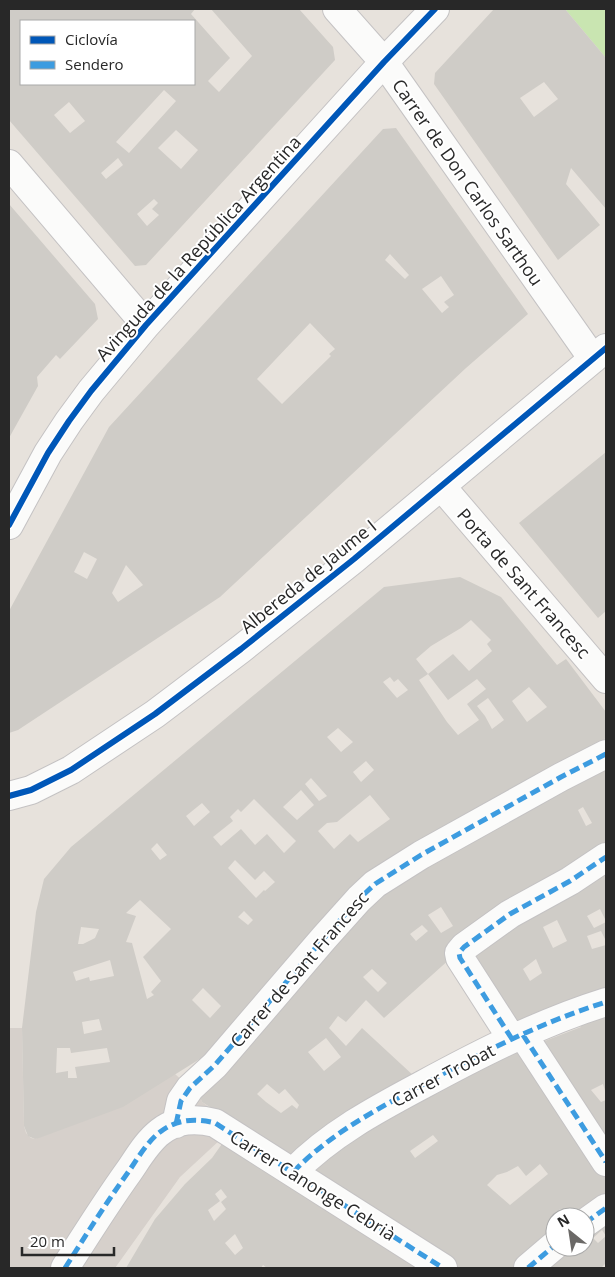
<svg xmlns="http://www.w3.org/2000/svg" width="615" height="1277" font-family="'Open Sans',sans-serif">
<style>
.green{fill:#c9e5b1}
.plaza{fill:#d6d0cb}
.building{fill:#cfccc7;fill-rule:evenodd}
.lines{fill:none;stroke-linecap:round;stroke-linejoin:round}
.minor-casing{stroke:#c4c2c3;stroke-width:30}
.minor{stroke:#fbfbfa;stroke-width:28}
.quiet{stroke:#3d9ce0;stroke-width:5;stroke-dasharray:10 5;stroke-linecap:butt}
.cycleway-casing{stroke:#fff;stroke-width:9}
.cycleway{stroke:#0057b8;stroke-width:6}
.labels{text-anchor:middle;dominant-baseline:central;stroke-width:4;stroke-linejoin:round;paint-order:stroke}
.street-label{font-size:18px;fill:#282828;stroke:#fff}
</style>
<rect width="100%" height="100%" fill="#e7e2dc"/>
<path class="green" d="M565,9h41v49z"/>
<path class="plaza" d="M9,1028h13l2,98 2,7 5,5 4,1 140,-65 25,23 2,5 21,15 -2,22 -41,38 -65,91h-106z"/>
<path class="building" d="M9,9h186l-4,5 39,44 -22,23 11,11 33,-36 -41,-47h88l34,38 2,13 -189,205 -11,1 -126,-146zM21,21h173v63h-173zM164,90l12,11 -47,52 -13,-11zM69,102l16,19 -15,12 -16,-18zM176,130l22,20 -17,19 -23,-21zM118,158l5,7 -17,14 -5,-6zM154,199l4,4 -6,6 7,6 -12,11 -10,-12z
M494,9h71l41,49v151l-35,-41 -5,16 34,41 -42,35 -124,-176 1,-11zM544,82l14,17 -24,18 -14,-19z
M396,128l132,186 -62,54 -246,229 -202,133 -9,3v-122l100,-184 274,-298zM390,254l19,21 -4,4 -20,-19zM441,276l13,19 -10,7 5,5 -7,6 -20,-24zM310,323l25,26 -6,5 2,2 -49,48 -25,-25zM84,552l13,7 -10,20 -13,-7zM126,565l17,20 -25,17 -6,-9z
M9,204l86,100 3,15 -38,40 -4,-4 -19,22 1,9 -29,52z
M606,452v159l-8,7 -79,-95z
M460,577l41,20 56,68 9,-6 40,53v26l-165,96 -230,218 -88,55 -84,31 -4,1 -7,-3 -4,-10 -2,-98 14,-116 8,-33 27,-32 313,-260zM471,620l20,20 -4,4 5,7 -23,20 -16,-17 -25,20 20,26 29,-21 9,10 -19,15 12,16 -21,15 -11,-13 -28,-42 9,-6 -12,-15 15,-13 30,-18zM390,677l4,5 4,-3 10,11 -11,8 -14,-16zM529,687l18,20 -20,15 -15,-21zM488,698l16,22 -12,9 -7,-13 -8,-10zM338,728l15,14 -12,10 -14,-15zM366,761l8,9 -13,12 -8,-10zM311,778l16,18 -8,5 -14,-17zM301,790l13,15 -17,15 -14,-13zM370,795l20,24 -32,23 -8,-8 -16,15 -16,-18 9,-8 10,-1zM254,799l42,42 -12,12 -17,-19 -12,11 -14,-16 -20,17 -8,-9 20,-16 -3,-4 8,-8 3,3zM202,803l8,9 -16,14 -8,-10zM157,843l10,12 -7,5 -9,-11zM235,860l20,20 9,-9 11,11 -10,9 -1,-1 -8,8 -28,-30zM140,900l31,29 -28,28 18,24 -10,11 3,3 -7,4 -15,-56 -6,-1 10,-26 -10,-3zM244,911l9,9 -5,5 -10,-8zM81,927l18,2 -4,9 -12,6h-5zM110,960l4,16 -24,5 -1,-4 -13,4 -3,-9zM203,988l18,18 -11,12 -18,-18zM99,1019l3,11 -18,4 -2,-12zM57,1048h13l1,5 36,-5 3,14 -35,5 2,11h-9v-7l-12,2z
M606,767v82l-155,109 -67,60 -18,-18 -20,22 -8,-6 -9,12 17,18 16,-18 53,49 -61,30 -34,23 -31,28 -87,-56 -2,-5 189,-213zM583,807l9,16 -6,3 -8,-16zM441,907l12,19 -12,7 -13,-18zM422,925l6,6 -12,10 -6,-7zM372,969l15,14 -9,9 -15,-15zM326,1038l15,19 -17,14 -16,-19zM267,1084l12,10 6,-5 14,16 -2,4 -5,-4 -11,8 -15,-11 -9,-8z
M606,866v55l-6,-12 -13,7 7,12 12,-6v19l-5,-10 -14,5 5,13 14,-4v44l-18,5 -74,34 -44,-69 2,-9zM557,920l10,21 -14,7 -10,-21zM536,959l6,14 -12,8 -7,-12z
M606,1014v80l-3,-10 -12,6 10,12 5,-2v49l-69,-105 44,-17 -2,-3z
M519,1046l87,127v26l-24,18h-27v20l-33,31h-69l-144,-99 32,-24zM433,1135l5,6 -23,17 -5,-7zM540,1164l8,10 -38,31 -23,-20 10,-10 10,-3 11,-6 8,10z
M224,1141l200,127h-157l-4,-3 -2,3h-135l29,-49 30,-35 27,-26zM221,1189l6,8 -6,5 5,7 -12,12 -6,-11 12,-9 -5,-7zM235,1234l8,14 -8,7 -10,-12z
M606,1214v22l-4,-6 -9,8 5,5 8,-7v27l-5,5h-65l25,-21h24v-17z"/>
<g class="lines">
<g class="minor-casing">
<path id="minor" d="M337,9l47,53 209,297
M9,164l137,161
M441,486l165,193
M9,525l39,-72 21,-32 22,-30 55,-66 238,-263 51,-53
M9,796l22,-6 40,-20 84,-56 86,-65 113,-90 252,-211
M523,1035l83,127
M512,1039l-52,-81 -1,-5 5,-6 46,-33 60,-33 36,-24
M176,1124l5,-23 9,-13 25,-23 109,-127 35,-39 16,-15 46,-29 140,-78 45,-23
M293,1172c37,-38 84,-63 129,-87 59,-32 120,-63 184,-83
M585,1223l21,-15
M65,1268c21,-33 41,-65 64,-97 9,-13 18,-29 31,-39 17,-13 35,-14 55,-9l228,145
M528,1268l27,-23"/>
</g>
<use href="#minor" class="minor"/>
<path class="quiet" d="M523,1035l83,127
M512,1039l-52,-81 -1,-5 5,-6 46,-33 60,-33 36,-24
M176,1124l5,-23 9,-13 25,-23 109,-127 35,-39 16,-15 46,-29 140,-78 45,-23
M293,1172c37,-38 84,-63 129,-87 59,-32 120,-63 184,-83
M585,1223l21,-15
M65,1268c21,-33 41,-65 64,-97 9,-13 18,-29 31,-39 17,-13 35,-14 55,-9l228,145
M528,1268l27,-23"/>
<g class="cycleway-casing">
<path id="cycleway" d="M9,525l39,-72 21,-32 22,-30 55,-66 238,-263 51,-53
M9,796l22,-6 40,-20 84,-56 86,-65 113,-90 252,-211"/>
</g>
<use href="#cycleway" class="cycleway"/>
</g>
<g class="labels">
<g class="street-label">
<text transform="translate(468 182) rotate(55)">Carrer de Don Carlos Sarthou</text>
<text transform="translate(198 248) rotate(-48)">Avinguda de la República Argentina</text>
<text transform="translate(308 576) rotate(-39)">Albereda de Jaume I</text>
<text transform="translate(524 583) rotate(49)">Porta de Sant Francesc</text>
<text transform="translate(299 969) rotate(-49)">Carrer de Sant Francesc</text>
<text transform="translate(443 1075) rotate(-28)">Carrer Trobat</text>
<text transform="translate(313 1185) rotate(32)">Carrer Canonge Cebrià</text>
</g>
</g>
<rect width="615" height="1277" fill="none" stroke="#282828" stroke-width="20"/>
<rect x="20" y="20" width="175" height="65" fill="#ffffff" stroke="#a9a9a9"/>
<rect x="30" y="36" width="25" height="8" fill="#0057b8" stroke="#a9a9a9"/>
<text x="65" y="45" font-size="15" fill="#282828">Ciclovía</text>
<rect x="30" y="61" width="25" height="8" fill="#3d9ce0" stroke="#a9a9a9"/>
<text x="65" y="70" font-size="15" fill="#282828">Sendero</text>
<g transform="translate(570 1232) rotate(330)"><circle r="24" fill="#ffffff" stroke="#a9a9a9"/>
<path d="M0-4L9 19L0 12L-9 19Z" fill="#6b6967"/>
<text y="-8" font-size="14" font-weight="bold" text-anchor="middle" fill="#282828">N</text>
</g>
<path d="M22 1247v8h92v-8" fill="none" stroke="#282828" stroke-width="2.5"/>
<text x="30" y="1247" font-size="15" fill="#282828" stroke="#ffffff" stroke-width="4" paint-order="stroke">20 m</text>
</svg>
